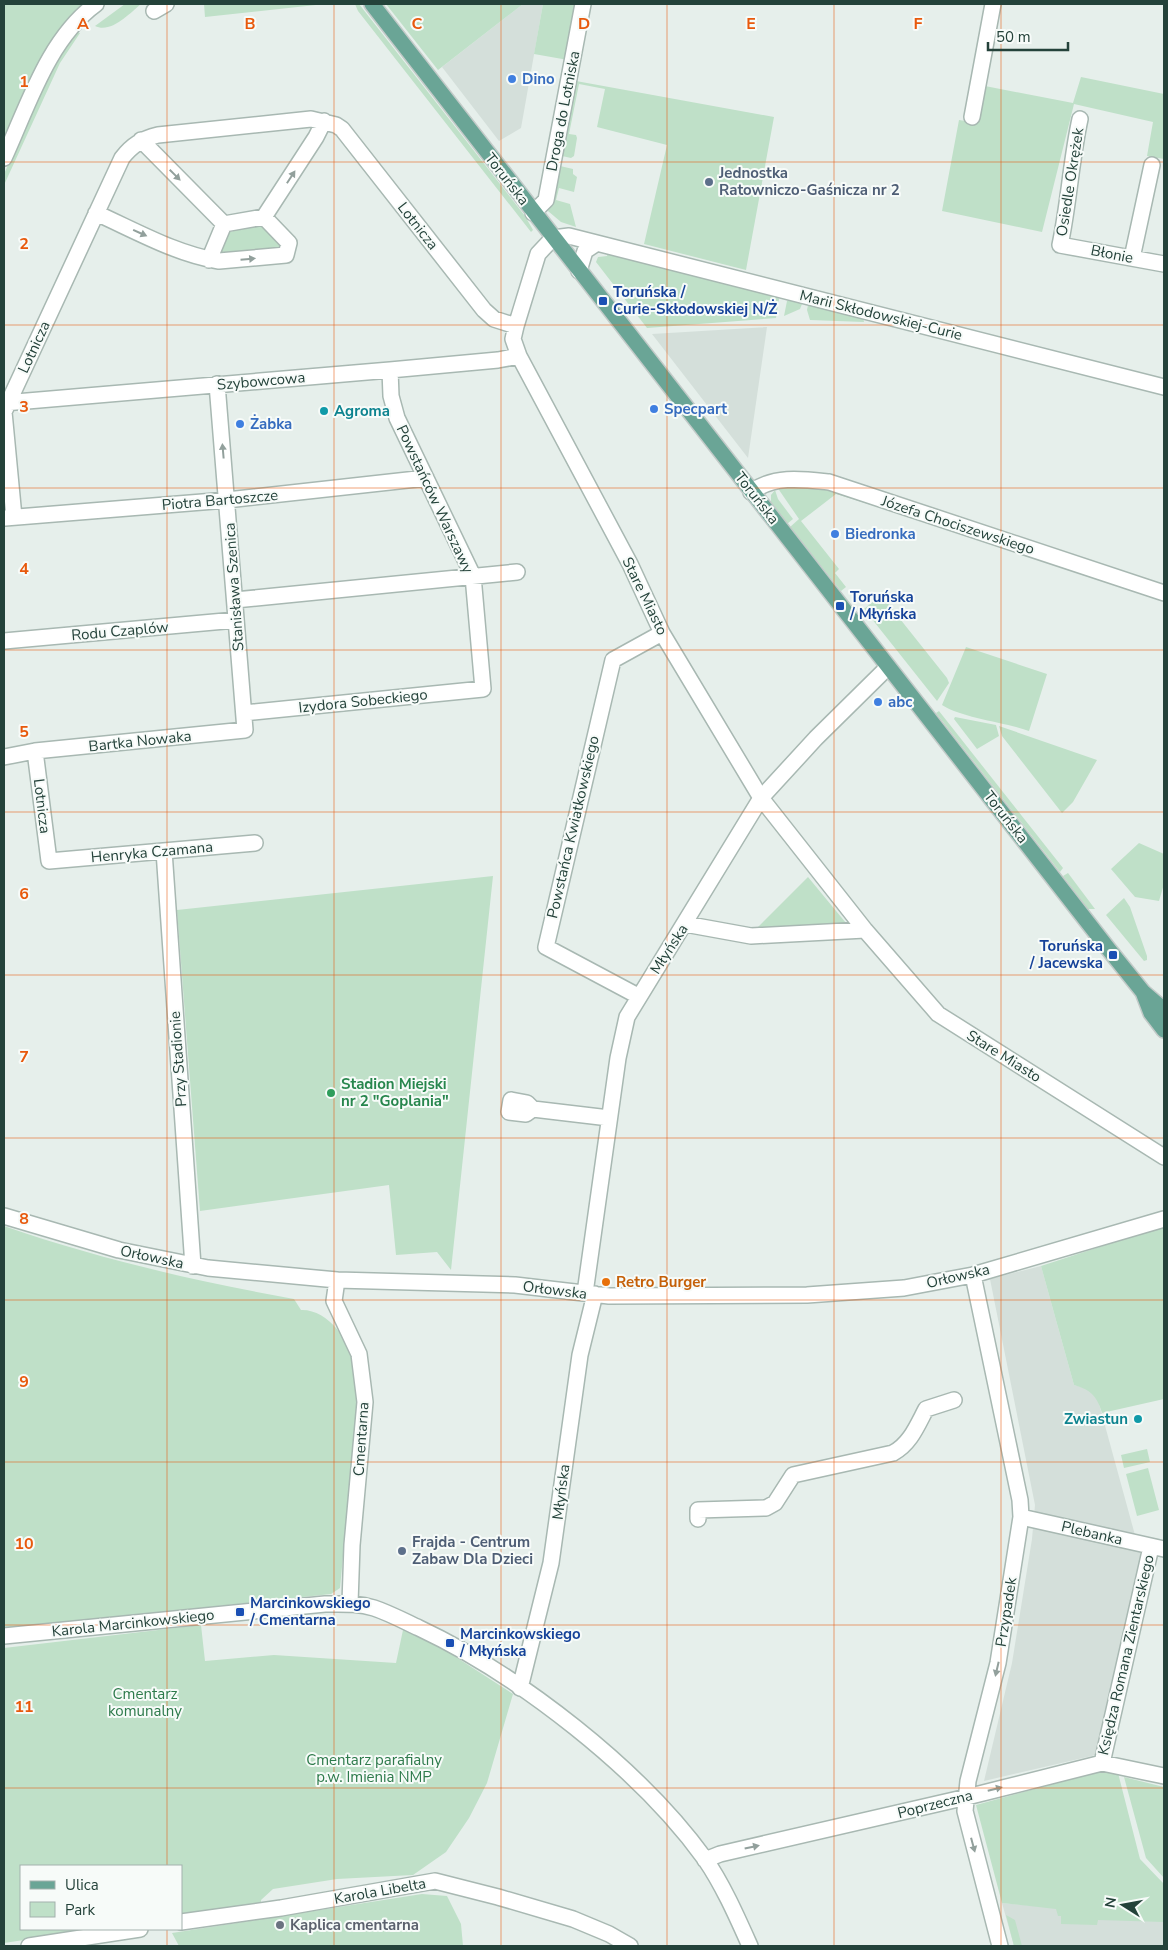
<svg xmlns="http://www.w3.org/2000/svg" width="1168" height="1950" font-family="'Nunito Sans',sans-serif">
<style>
.built{fill:#d4dfda}
.green{fill:#bfe0c8}
.lines{fill:none;stroke-linecap:round;stroke-linejoin:round}
.minor-casing{stroke:#a8b8b2;stroke-width:18}
.major-casing{stroke:#c2cac8;stroke-width:18}
.minor{stroke:#fff;stroke-width:15}
.major{stroke:#6aa596;stroke-width:15}
.oneway{fill:#92a09c}
.grid{fill:none;stroke:#e8590c;stroke-width:1;stroke-opacity:0.55}
.shop-dot{fill:#3f7fe0;stroke:#f7fbf9;stroke-width:2}
.service-dot{fill:#5c6f8a;stroke:#f7fbf9;stroke-width:2}
.transit-dot{fill:#1a4fb4;stroke:#f7fbf9;stroke-width:2}
.culture-dot{fill:#0f9aa8;stroke:#f7fbf9;stroke-width:2}
.leisure-dot{fill:#2e9e5b;stroke:#f7fbf9;stroke-width:2}
.food-dot{fill:#e8710a;stroke:#f7fbf9;stroke-width:2}
.worship-dot{fill:#6b7280;stroke:#f7fbf9;stroke-width:2}
.labels{text-anchor:middle;dominant-baseline:central;stroke-width:4;stroke-linejoin:round;paint-order:stroke}
.shop-label{font-size:15px;font-weight:bold;fill:#366cbe;stroke:#f7fbf9;text-anchor:start}
.street-label{font-size:15px;fill:#24423a;stroke:#f7fbf9}
.service-label{font-size:15px;font-weight:bold;fill:#4e5e75;stroke:#f7fbf9;text-anchor:start}
.transit-label{font-size:15px;font-weight:bold;fill:#164399;stroke:#f7fbf9;text-anchor:start}
.culture-label{font-size:15px;font-weight:bold;fill:#0d838f;stroke:#f7fbf9;text-anchor:start}
.leisure-label{font-size:15px;font-weight:bold;fill:#27864d;stroke:#f7fbf9;text-anchor:start}
.food-label{font-size:15px;font-weight:bold;fill:#c56008;stroke:#f7fbf9;text-anchor:start}
.park-label{font-size:15px;fill:#2d7a4b;stroke:#f7fbf9}
.worship-label{font-size:15px;font-weight:bold;fill:#5b616d;stroke:#f7fbf9;text-anchor:start}
.grid-label{font-size:16px;text-anchor:middle;font-weight:bold;fill:#e8590c;stroke:#f7fbf9;stroke-width:4;stroke-linejoin:round;paint-order:stroke}
</style>
<rect width="100%" height="100%" fill="#e6efeb"/>
<path class="built" d="M523,4h20l-22,124 -22,13 -57,-74z
M767,327l-19,131 -96,-124z
M1041,1266l33,119 15,4 9,11 43,157 -45,198 -112,26 28,-118 20,-124 3,-34 -45,-226z
M1002,1903l162,15v28h-150z"/>
<path class="green" d="M4,4h83l-83,141z
M125,4h16c-11,9 -30,30 -46,22z
M204,4h121l-120,13z
M355,4h4l166,212 8,14 -2,2 -173,-221z
M386,4h137l-85,66z
M543,4h34l-9,56 -34,-6z
M76,32l4,1 -20,30 -56,122v-11c22,-49 42,-98 72,-142z
M1081,77l83,17v65l-17,-3 6,-34 -79,-18 -32,128 -100,-21 17,-91 19,3 7,-37 88,17z
M576,81l198,36 -28,153 -102,-26 23,-99 -70,-18 8,-38 -26,-5 -10,50 7,1 1,3 -3,18 -3,2 -9,-2z
M560,166l13,3v5l4,3 -3,15 -15,-4 -3,12 14,4 6,23 -15,-5 -13,-11z
M250,226l15,1 17,15 -1,8 -60,6 -2,-4 8,-19z
M608,251l169,44 2,4 -3,19 -129,10 -51,-66 2,-5 9,-1z
M790,299l12,5 -2,5 -16,7 3,-15z
M808,305l55,11 1,6 -54,-2 -3,-10z
M828,486l54,19 -1,3 -45,-14 -35,27 38,48 -4,4 11,14 -5,4 -51,-64 9,-8 -22,-32z
M775,490l3,9 15,20 -6,5 -16,-22v-7z
M881,595l66,83 2,5 -12,18 -73,-92z
M966,647l81,27 -18,57c-25,-9 -67,-13 -87,-26z
M939,711l124,157 -3,4 -124,-159z
M955,717l41,8 3,11 -22,13 -23,-30z
M999,726l98,34 -24,42 -11,11 -60,-77z
M1139,843l25,11v30l-5,17 -24,-4 -24,-28z
M1068,873l27,36h-7l-25,-33z
M493,876l-42,394 -14,-18 -41,3 -7,-70 -189,26 -23,-301z
M808,877l38,46 -91,7z
M1124,898l6,9 17,49v4l-3,1 -38,-46z
M4,1226c95,33 191,55 290,73l7,11c27,-1 49,31 54,55 7,29 1,62 -2,91 -4,44 -9,88 -13,132l-9,6 -327,35z
M1164,1226v173l-62,14c-5,-17 -11,-23 -28,-28l-33,-119z
M1147,1449l3,13 -26,6 -3,-13z
M1148,1468l11,42 -22,6 -11,-42z
M201,1625l4,36 69,-6 122,8 7,-33 42,20 68,44 -26,89 -18,35 -23,34 -33,23 -76,4 -64,10 -12,11v4l-80,12v-50h-160v63h76l-93,14v-295z
M1112,1768l5,1 23,90 24,25v38l-66,-2 -1,5 -36,-1v-8h-3l-2,-7 -54,-6 -26,-98z
M1124,1777l40,10v91l-18,-20z
M422,1894l25,2 14,28 2,22h-284l-7,-13z
M1006,1915l9,5 7,26h-8z"/>
<g class="lines">
<g class="minor-casing">
<path id="minor" d="M154,11l12,-7
M972,117l21,-113
M1080,119c-9,41 -11,84 -20,126l104,19
M141,140l83,84
M4,158c24,-52 44,-119 92,-154
M96,213c40,18 80,41 123,48l67,-6 3,-12 -25,-26 -40,7 -15,36
M533,213l13,-13 37,-196
M264,217l52,-80 8,-16
M1132,258l20,-93
M579,271l6,-20 12,-8
M1164,387l-595,-151 -16,2 -15,16 -22,72 -3,13 6,17 111,208 32,69 99,165 104,132 73,84 226,143
M4,403l386,-33 108,-10 21,-4
M751,492c24,-17 51,-13 78,-10l335,111
M14,517l-10,-105 118,-254c10,-13 20,-19 36,-23l153,-16 25,6 6,4 142,181 10,9 22,7
M5,518l222,-18 199,-22
M235,600l282,-28
M4,641l232,-21
M244,713l239,-24 -10,-113 -76,-158 -6,-22 -1,-26
M35,751l14,110 206,-18
M4,757l31,-6 210,-21 -28,-346
M164,851l29,415
M685,924l66,12 114,-6
M638,996l-92,-49 67,-287 49,-27
M533,1109l-7,5 -17,-2 2,-12 16,3 6,6 76,9
M4,1216l115,34 89,18 129,12 178,5 94,11 198,-1 97,-7 69,-13 191,-56
M973,1275l47,225 1,17 -23,146 -30,118 -3,30 35,135
M337,1280l-3,21 25,53 6,48 -13,143 -2,58
M585,1293l33,-235 9,-41 134,-219 55,-60 72,-71
M1021,1517l143,32
M698,1519v-9l68,-2 9,-5 18,-28 100,-22c17,-9 24,-27 33,-44l28,-9
M4,1636l321,-32c17,0 33,-1 49,4 15,5 30,13 45,20 100,47 221,141 286,231 18,26 32,58 45,87
M520,1688l31,-125 29,-208 15,-61
M1102,1763l49,-216
M705,1860l15,-6 247,-57 135,-34 62,13
M181,1922l100,-14 154,-27 63,16 75,22 36,15 21,12
M29,1946l111,-17"/>
</g>
<g class="major-casing">
<path id="major" d="M372,4l738,947 33,41 21,18
M1143,992l8,21 13,17"/>
</g>
<use href="#minor" class="minor"/>
<use href="#major" class="major"/>
</g>
<defs><path id="oneway-solid" d="M-6-.8H1V-3.2L6.5 0L1 3.2V.8H-6Z" transform="scale(1.25)"/></defs>
<g class="oneway">
<use href="#oneway-solid" transform="translate(175 175) rotate(45)"/>
<use href="#oneway-solid" transform="translate(291 177) rotate(-57)"/>
<use href="#oneway-solid" transform="translate(140 233) rotate(24)"/>
<use href="#oneway-solid" transform="translate(248 259) rotate(-5)"/>
<use href="#oneway-solid" transform="translate(223 451) rotate(-95)"/>
<use href="#oneway-solid" transform="translate(997 1669) rotate(103)"/>
<use href="#oneway-solid" transform="translate(995 1789) rotate(-14)"/>
<use href="#oneway-solid" transform="translate(973 1845) rotate(75)"/>
<use href="#oneway-solid" transform="translate(752 1847) rotate(-12)"/>
</g>
<path class="grid" d="M167,4v1862M334,4v1942M501,4v1942M667,4v1942M834,4v1942M1001,4v1942M4,162h1160M4,325h1160M4,488h1160M4,650h1160M4,812h1160M4,975h1160M4,1138h1160M4,1300h1160M4,1462h1160M4,1625h1160M4,1788h1160M167,1929v17"/>
<g class="shop-dot">
<circle cx="512" cy="79" r="5"/>
<circle cx="654" cy="409" r="5"/>
<circle cx="240" cy="424" r="5"/>
<circle cx="835" cy="534" r="5"/>
<circle cx="878" cy="702" r="5"/>
</g>
<g class="service-dot">
<circle cx="709" cy="182" r="5"/>
<circle cx="402" cy="1551" r="5"/>
</g>
<g class="transit-dot">
<rect x="598" y="296" width="10" height="10" rx="2.5"/>
<rect x="835" y="601" width="10" height="10" rx="2.5"/>
<rect x="1108" y="950" width="10" height="10" rx="2.5"/>
<rect x="235" y="1607" width="10" height="10" rx="2.5"/>
<rect x="445" y="1638" width="10" height="10" rx="2.5"/>
</g>
<g class="culture-dot">
<circle cx="324" cy="411" r="5"/>
<circle cx="1138" cy="1419" r="5"/>
</g>
<circle class="leisure-dot" cx="331" cy="1093" r="5"/>
<circle class="food-dot" cx="606" cy="1282" r="5"/>
<circle class="worship-dot" cx="280" cy="1925" r="5"/>
<g class="labels">
<g class="shop-label">
<text x="522" y="79">Dino</text>
<text x="664" y="409">Specpart</text>
<text x="250" y="424">Żabka</text>
<text x="845" y="534">Biedronka</text>
<text x="888" y="702">abc</text>
</g>
<g class="street-label">
<text transform="translate(563 111) rotate(-79)">Droga do Lotniska</text>
<text transform="translate(507 179) rotate(52)">Toruńska</text>
<text transform="translate(1070 182) rotate(-81)">Osiedle Okrężek</text>
<text transform="translate(418 226) rotate(52)">Lotnicza</text>
<text transform="translate(1112 254) rotate(11)">Błonie</text>
<text transform="translate(881 315) rotate(14)">Marii Skłodowskiej-Curie</text>
<text transform="translate(34 347) rotate(-65)">Lotnicza</text>
<text transform="translate(261 381) rotate(-5)">Szybowcowa</text>
<text transform="translate(757 498) rotate(52)">Toruńska</text>
<text transform="translate(435 499) rotate(65)">Powstańców Warszawy</text>
<text transform="translate(220 500) rotate(-5)">Piotra Bartoszcze</text>
<text transform="translate(958 525) rotate(18)">Józefa Chociszewskiego</text>
<text transform="translate(234 587) rotate(-94)">Stanisława Szenica</text>
<text transform="translate(645 596) rotate(64)">Stare Miasto</text>
<text transform="translate(120 631) rotate(-5)">Rodu Czaplów</text>
<text transform="translate(363 701) rotate(-6)">Izydora Sobeckiego</text>
<text transform="translate(140 741) rotate(-6)">Bartka Nowaka</text>
<text transform="translate(42 806) rotate(83)">Lotnicza</text>
<text transform="translate(1006 817) rotate(52)">Toruńska</text>
<text transform="translate(573 827) rotate(-77)">Powstańca Kwiatkowskiego</text>
<text transform="translate(152 852) rotate(-5)">Henryka Czamana</text>
<text transform="translate(669 949) rotate(-57)">Młyńska</text>
<text transform="translate(1004 1056) rotate(32)">Stare Miasto</text>
<text transform="translate(178 1059) rotate(-94)">Przy Stadionie</text>
<text transform="translate(152 1257) rotate(12)">Orłowska</text>
<text transform="translate(958 1276) rotate(-13)">Orłowska</text>
<text transform="translate(555 1290) rotate(7)">Orłowska</text>
<text transform="translate(361 1439) rotate(-86)">Cmentarna</text>
<text transform="translate(561 1492) rotate(-83)">Młyńska</text>
<text transform="translate(1092 1533) rotate(13)">Plebanka</text>
<text transform="translate(1006 1612) rotate(-81)">Przypadek</text>
<text transform="translate(133 1623) rotate(-6)">Karola Marcinkowskiego</text>
<text transform="translate(1126 1655) rotate(-77)">Księdza Romana Zientarskiego</text>
<text transform="translate(935 1804) rotate(-14)">Poprzeczna</text>
<text transform="translate(380 1891) rotate(-10)">Karola Libelta</text>
</g>
<g class="service-label">
<text x="719" y="173">Jednostka<tspan x="719" dy="17">Ratowniczo-Gaśnicza nr 2</tspan></text>
<text x="412" y="1542">Frajda - Centrum<tspan x="412" dy="17">Zabaw Dla Dzieci</tspan></text>
</g>
<g class="transit-label">
<text x="613" y="292">Toruńska /<tspan x="613" dy="17">Curie-Skłodowskiej N/Ż</tspan></text>
<text x="850" y="597">Toruńska<tspan x="850" dy="17">/ Młyńska</tspan></text>
<text x="1103" y="946" text-anchor="end">Toruńska<tspan x="1103" dy="17">/ Jacewska</tspan></text>
<text x="250" y="1603">Marcinkowskiego<tspan x="250" dy="17">/ Cmentarna</tspan></text>
<text x="460" y="1634">Marcinkowskiego<tspan x="460" dy="17">/ Młyńska</tspan></text>
</g>
<g class="culture-label">
<text x="334" y="411">Agroma</text>
<text x="1128" y="1419" text-anchor="end">Zwiastun</text>
</g>
<g class="leisure-label">
<text x="341" y="1084">Stadion Miejski<tspan x="341" dy="17">nr 2 "Goplania"</tspan></text>
</g>
<g class="food-label">
<text x="616" y="1282">Retro Burger</text>
</g>
<g class="park-label">
<text x="145" y="1694">Cmentarz<tspan x="145" dy="17">komunalny</tspan></text>
<text x="374" y="1760">Cmentarz parafialny<tspan x="374" dy="17">p.w. Imienia NMP</tspan></text>
</g>
<g class="worship-label">
<text x="290" y="1925">Kaplica cmentarna</text>
</g>
</g>
<g class="grid-label">
<text x="83" y="29">A</text>
<text x="250" y="29">B</text>
<text x="417" y="29">C</text>
<text x="584" y="29">D</text>
<text x="751" y="29">E</text>
<text x="918" y="29">F</text>
<text x="24" y="87">1</text>
<text x="24" y="249">2</text>
<text x="24" y="412">3</text>
<text x="24" y="574">4</text>
<text x="24" y="737">5</text>
<text x="24" y="899">6</text>
<text x="24" y="1062">7</text>
<text x="24" y="1224">8</text>
<text x="24" y="1387">9</text>
<text x="24" y="1549">10</text>
<text x="24" y="1712">11</text>
</g>
<rect width="1168" height="1950" fill="none" stroke="#24423a" stroke-width="10"/>
<rect x="20" y="1865" width="162" height="65" fill="#f7fbf9" stroke="#a3b1ad"/>
<rect x="30" y="1881" width="25" height="8" fill="#6aa596" stroke="#a3b1ad"/>
<text x="65" y="1890" font-size="15" fill="#24423a">Ulica</text>
<rect x="30" y="1902" width="25" height="15" fill="#bfe0c8" stroke="#a3b1ad"/>
<text x="65" y="1915" font-size="15" fill="#24423a">Park</text>
<g transform="translate(1123 1905) rotate(281)" stroke="#f7fbf9" stroke-width="4" paint-order="stroke">
<path d="M0-4L9 19L0 12L-9 19Z" fill="#24423a"/>
<text y="-8" font-size="14" font-weight="bold" text-anchor="middle" fill="#24423a">N</text>
</g>
<path d="M988 42v8h80v-8" fill="none" stroke="#24423a" stroke-width="2.5"/>
<text x="996" y="42" font-size="15" fill="#24423a" stroke="#f7fbf9" stroke-width="4" paint-order="stroke">50 m</text>
</svg>
